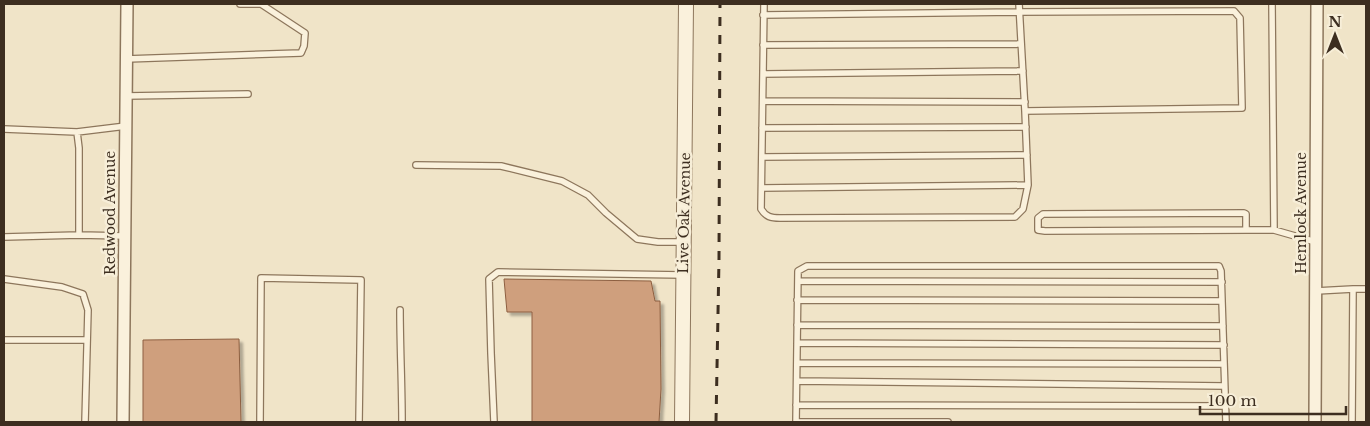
<svg xmlns="http://www.w3.org/2000/svg" width="1370" height="426" font-family="'Libre Baskerville',serif">
<style>
.building{fill:#cf9f7d;stroke:#8d5f41;filter:url(#shadow)}
.lines{fill:none;stroke-linecap:round;stroke-linejoin:round}
.service-casing{stroke:#8d765c;stroke-width:8}
.minor-casing{stroke:#8d765c;stroke-width:14}
.tertiary-casing{stroke:#8d765c;stroke-width:16}
.service{stroke:#faf1dc;stroke-width:5.5}
.minor{stroke:#faf1dc;stroke-width:11}
.tertiary{stroke:#faf1dc;stroke-width:14}
.rail{stroke:#3d2e20;stroke-width:3;stroke-dasharray:9 9;stroke-linecap:butt}
.labels{text-anchor:middle;dominant-baseline:central;stroke-width:5;stroke-linejoin:round;paint-order:stroke}
.street-label{font-size:14px;fill:#3d2e20;stroke:#f7eed8}
</style>
<defs>
<filter id="shadow"><feDropShadow dx="3.5" dy="3.5" stdDeviation="1" flood-color="#0004"/></filter>
</defs>
<rect width="100%" height="100%" fill="#f0e4c8"/>
<path class="building" d="M504,279l147,2 4,20h5l1,88 -2,33h-127v-110h-25z
M239,339l2,83h-98v-82z"/>
<g class="lines">
<g class="service-casing">
<path id="service" d="M764,4l-3,205c5,8 10,9 19,9l235,-1 8,-8 5,-24 -3,-74 -6,-107
M1272,4l2,226 42,12
M763,15l256,-3 215,-1 6,7 2,90 -217,3
M763,45l258,-1
M126,59l175,-6 3,-7 1,-13 -44,-29h-21
M763,74l260,-3
M126,96l122,-2
M763,101l262,1
M762,128l264,-1
M4,129l73,3 49,-6
M77,132l2,16v87l46,1
M762,157l265,-2
M416,165l85,1 61,15 26,14 18,18 31,26 21,3h26
M762,188l266,-3
M1246,230v-16l-2,-1 -201,1 -5,4v12l7,1 201,-1h28
M4,237l75,-2
M4,279l58,8 21,7 5,16 -3,112
M798,281l424,1
M1353,289h13
M1316,291l37,-2 -1,133
M797,300l425,1
M400,310c0,37 2,75 2,112
M797,325l426,1
M4,340h83
M797,343l427,2
M797,363l427,1
M797,381l427,5
M796,405l430,1
M260,422l1,-144 100,2 -2,142
M494,422l-3,-69 -2,-74 9,-7 185,3
M796,422l2,-151 9,-5h412l2,5 5,151
M796,422h152"/>
</g>
<g class="minor-casing">
<path id="minor" d="M123,422l4,-418
M1315,422l2,-418"/>
</g>
<g class="tertiary-casing">
<path id="tertiary" d="M682,422l4,-418"/>
</g>
<use href="#service" class="service"/>
<use href="#minor" class="minor"/>
<use href="#tertiary" class="tertiary"/>
<path class="rail" d="M716,422l3,-163 1,-255"/>
</g>
<g class="labels">
<g class="street-label">
<text transform="translate(110 213) rotate(-90)">Redwood Avenue</text>
<text transform="translate(684 213) rotate(-89)">Live Oak Avenue</text>
<text transform="translate(1301 213) rotate(-90)">Hemlock Avenue</text>
</g>
</g>
<rect width="1370" height="426" fill="none" stroke="#3d2e20" stroke-width="10"/>
<g transform="translate(1335 35)" stroke="#f7eed8" stroke-width="4" paint-order="stroke">
<path d="M0-4L9 19L0 12L-9 19Z" fill="#3d2e20"/>
<text y="-8" font-size="14" font-weight="bold" text-anchor="middle" fill="#3d2e20">N</text>
</g>
<path d="M1200 406v8h146v-8" fill="none" stroke="#3d2e20" stroke-width="2.5"/>
<text x="1208" y="406" font-size="15" fill="#3d2e20" stroke="#f7eed8" stroke-width="4" paint-order="stroke">100 m</text>
</svg>
